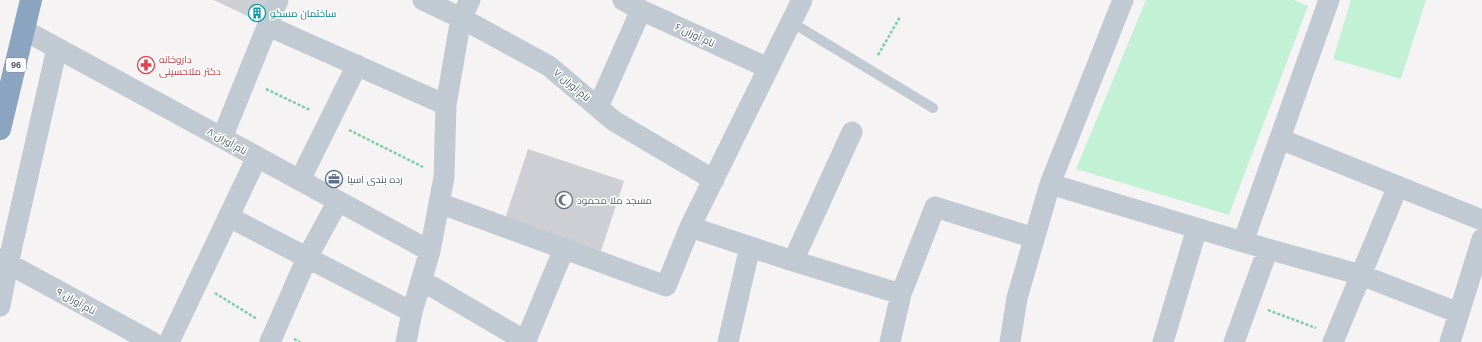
<svg xmlns="http://www.w3.org/2000/svg" width="1482" height="342" font-family="Helvetica,Cairo,sans-serif">
<style>
.green{fill:#c3f1d5}
.building{fill:#cdcfd5}
.lines{fill:none;stroke-linecap:round;stroke-linejoin:round}
.path{stroke:#7ad0a6;stroke-width:2.5;stroke-dasharray:3 2;stroke-linecap:butt}
.lane{stroke:#c1cad2;stroke-width:10}
.street{stroke:#c1cad2;stroke-width:21}
.highway{stroke:#8ba5c1;stroke-width:22}
.labels{text-anchor:middle;dominant-baseline:central;stroke-width:3;stroke-linejoin:round;paint-order:stroke}
.shield{fill:#fff;stroke:#808990;stroke-width:1}
.shield-label{font-size:9px;font-weight:bold;fill:#4a5661}
.culture-label{font-size:10px;fill:#0d838f;stroke:#fff;text-anchor:start}
.street-label{font-size:10px;fill:#4a5661;stroke:#fff}
.health-label{font-size:10px;fill:#be3a42;stroke:#fff;text-anchor:start}
.service-label{font-size:10px;fill:#4e5e75;stroke:#fff;text-anchor:start}
.worship-label{font-size:10px;fill:#5b616d;stroke:#fff;text-anchor:start}
</style>
<rect width="100%" height="100%" fill="#f5f3f3"/>
<path class="green" d="M1146,0h148l14,6 -79,209 -153,-46z
M1351,0h75l-25,79 -68,-20z"/>
<path class="building" d="M214,0h64l-10,26z
M528,149l96,32 -23,70 -96,-32z"/>
<g class="lines">
<path class="path" d="M878,55l22,-38
M266,89l44,21
M349,130l74,37
M215,293l42,26
M1268,310l48,18
M294,339l6,3"/>
<path class="lane" d="M791,22l142,86"/>
<path class="street" d="M423,0l38,18 88,48 65,55 100,59
M623,0l18,10 127,58
M268,26l178,79
M24,30l406,221
M598,107l43,-97
M222,138l56,-138
M1280,139l202,81
M300,180l57,-115
M1050,184l193,58 118,33 98,38
M439,203l227,83 24,-59 112,-227
M229,217l183,95
M690,227l103,34 108,33 34,-87 99,31
M1243,242l86,-242
M0,259l152,83
M793,261l59,-129
M421,280l106,62
M0,306l8,-42 49,-216
M526,340l38,-91
M169,342l88,-185
M270,342l37,-84 31,-57
M406,342l6,-30 18,-61 14,-74 2,-72 15,-87 9,-18
M728,342l22,-95
M890,342l11,-48
M1010,342l7,-44 33,-114 73,-184
M1163,342l34,-114
M1234,342l34,-93
M1333,342l65,-156
M1450,342l32,-103"/>
<path class="highway" d="M0,129l31,-129"/>
</g>
<defs>
<g id="building-ring" transform="scale(0.9)"><circle r="9.5" fill="#fff" stroke="#0f9aa8" stroke-width="1.5"/><path d="M-4-6H4V6H1V3H-1V6H-4ZM-2.5-4.3h1.7v1.8h-1.7ZM.8-4.3h1.7v1.8H.8ZM-2.5-1h1.7V.8h-1.7ZM.8-1h1.7V.8H.8Z" fill="#0f9aa8"/></g>
<g id="pharmacy-ring" transform="scale(0.9)"><circle r="9.5" fill="#fff" stroke="#e0444e" stroke-width="1.5"/><path d="M-2-6h4v4h4v4h-4v4h-4v-4h-4v-4h4Z" fill="#e0444e"/></g>
<g id="office-ring" transform="scale(0.9)"><circle r="9.5" fill="#fff" stroke="#5c6f8a" stroke-width="1.5"/><path d="M-6-3h4V-5.5h4V-3h4V5H-6ZM-1-4.5V-3h2v-1.5ZM-6 0V1H6V0Z" fill="#5c6f8a"/></g>
<g id="mosque-ring" transform="scale(0.9)"><circle r="9.5" fill="#fff" stroke="#6b7280" stroke-width="1.5"/><path d="M3.5-4.9A6 6 0 1 0 3.5 4.9A5 5 0 1 1 3.5-4.9Z" fill="#6b7280"/></g>
</defs>
<g fill-rule="evenodd">
<use href="#building-ring" x="257" y="13"/>
<use href="#pharmacy-ring" x="146" y="65"/>
<use href="#office-ring" x="334" y="179"/>
<use href="#mosque-ring" x="564" y="200"/>
</g>
<g class="labels">
<rect class="shield" x="6" y="58" width="20" height="14" rx="3"/>
<g class="shield-label">
<text x="16" y="65">96</text>
</g>
<g class="culture-label">
<text x="270" y="13">ساختمان مسکو</text>
</g>
<g class="street-label">
<text transform="translate(695 35) rotate(25)">نام آوران ۶</text>
<text transform="translate(572 85) rotate(40)">نام آوران ۷</text>
<text transform="translate(227 141) rotate(29)">نام آوران ۸</text>
<text transform="translate(76 301) rotate(29)">نام آوران ۹</text>
</g>
<g class="health-label">
<text x="159" y="59">داروخانه<tspan x="159" dy="12">دکتر ملاحسینی</tspan></text>
</g>
<g class="service-label">
<text x="347" y="179">رده بندی آسیا</text>
</g>
<g class="worship-label">
<text x="577" y="200">مسجد ملا محمود</text>
</g>
</g>
</svg>
